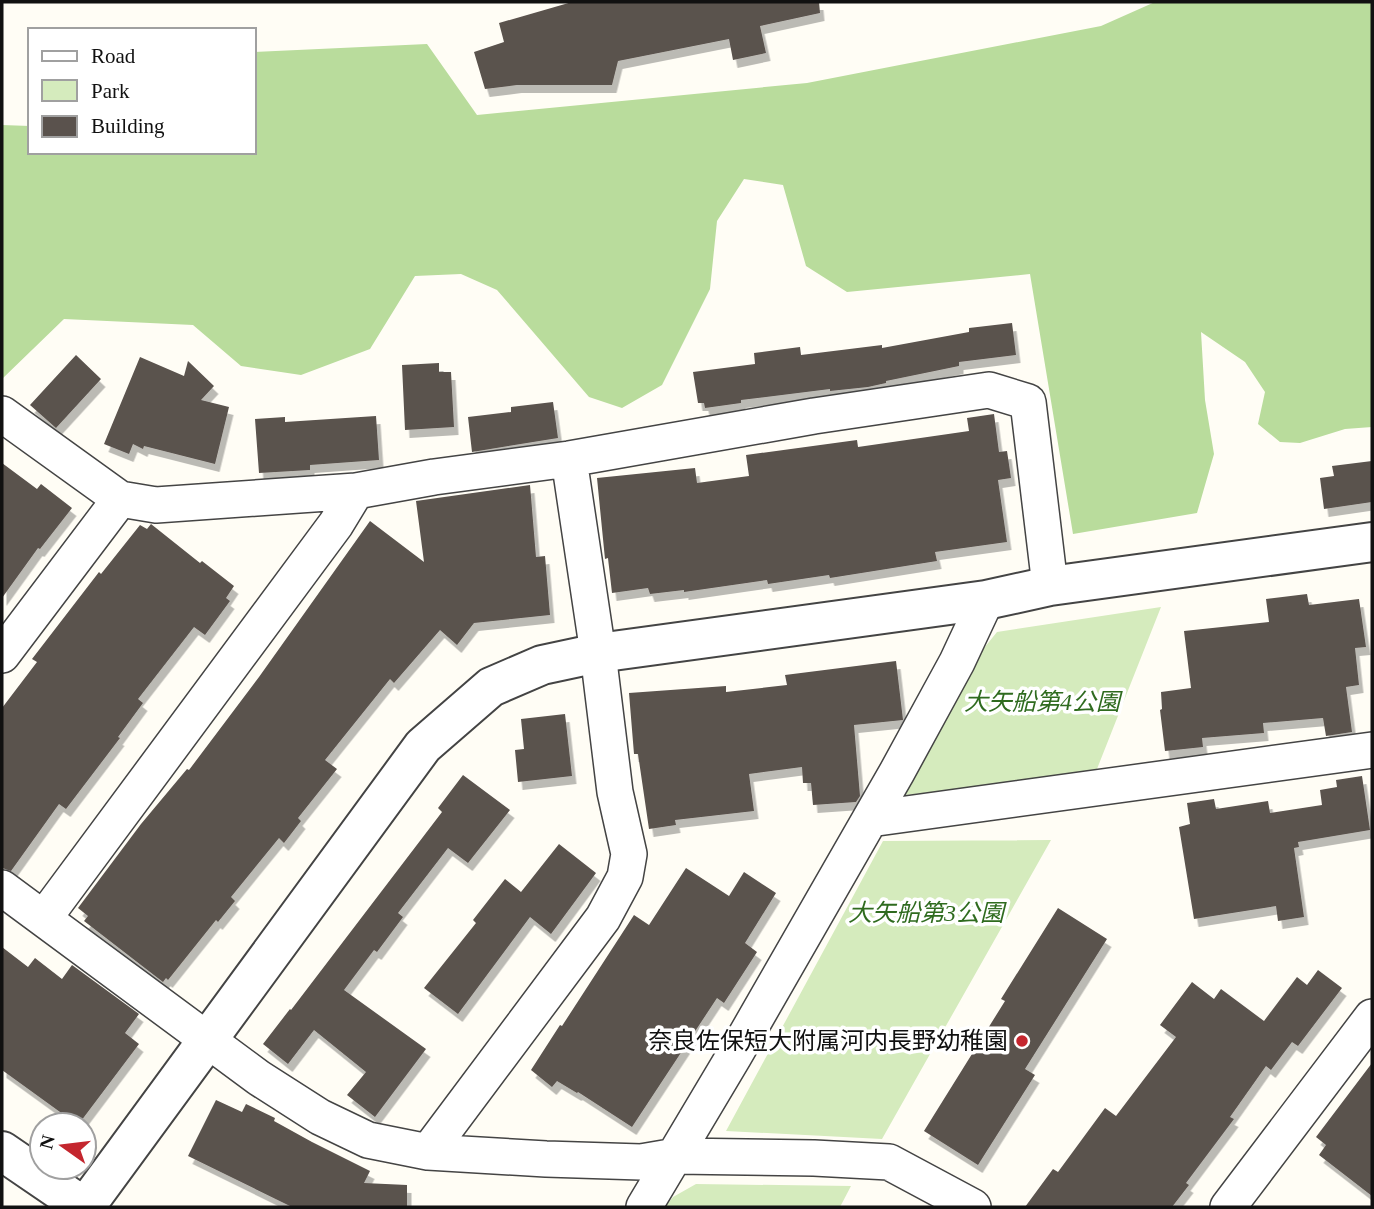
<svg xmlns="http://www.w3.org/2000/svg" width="1374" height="1209" font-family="'Times New Roman','Noto Sans JP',serif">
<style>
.green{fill:#d5ebbd}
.forest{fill:#b9dc9c}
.building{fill:#5a524d;filter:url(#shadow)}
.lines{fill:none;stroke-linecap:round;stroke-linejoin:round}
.minor-casing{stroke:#444;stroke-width:38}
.tertiary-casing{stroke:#444;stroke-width:42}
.minor{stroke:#fff;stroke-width:35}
.tertiary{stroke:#fff;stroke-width:38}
.poi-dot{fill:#c4262e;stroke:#fff;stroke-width:2.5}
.labels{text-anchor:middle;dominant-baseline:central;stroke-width:7;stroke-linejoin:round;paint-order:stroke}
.park-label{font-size:24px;font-style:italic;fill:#2f6b1f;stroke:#fff}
.poi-label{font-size:24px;fill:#111;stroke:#fff;text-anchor:end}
</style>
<defs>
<filter id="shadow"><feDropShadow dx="4.5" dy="8" stdDeviation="0" flood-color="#0004"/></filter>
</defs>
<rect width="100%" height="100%" fill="#fffdf5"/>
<path class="green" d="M1161,607l-66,167 -190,21 75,-142 17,-21z
M1051,840l-169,299 -156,-8 157,-290z
M696,1184l155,2 -11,21h-175l8,-10z"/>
<path class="forest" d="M1155,2h217v425l-27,2 -45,14 -20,-1 -22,-18 7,-32 -20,-30 -44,-30 4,68 9,54 -17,59 -124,21 -43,-260 -183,18 -41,-26 -23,-81 -39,-6 -27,42 -7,68 -48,96 -40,23 -33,-11 -92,-107 -36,-16 -46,2 -45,73 -69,26 -60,-9 -48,-41 -129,-6 -62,60v-254l28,1v26h224v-100l173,-8 50,71 330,-32 294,-57z"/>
<path class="building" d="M572,2h247l1,11 -60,13 6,27 -33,7 -4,-21 -111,22 -6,24h-95l-32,4 -11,-37 30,-10 -5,-19z
M1012,323l4,32 -57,7v4l-73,15v2l-18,4 -38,4v-2l-89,11v3l-36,5 -1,-5h-6l-5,-31 62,-8 -1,-11 46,-6 1,8 81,-10v3l87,-16v-4z
M76,355l25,24 -45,49 -26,-23z
M140,357l44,19 4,-15 26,25 -13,14 28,7 -14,57 -71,-18 -1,3 -10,-5 -4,10 -25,-10z
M439,363v9h12l3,55 -49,3 -3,-65z
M553,402l5,36 -86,14 -4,-35 43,-5v-5z
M994,414l5,38 8,-1 4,27 -13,2 9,62 -72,10 2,9 -107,17 -1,-3 -61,9 -1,-4 -83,12v-2l-34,4 -2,-6 -36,5 -4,-35 -3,1 -8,-81 98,-10 2,15 52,-7 -3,-21 111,-15 1,7 111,-16 -2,-13z
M376,416l3,44 -69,5v5l-51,3 -4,-54 30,-2v5z
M1372,461v41l-48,7 -4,-31 14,-2 -2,-10z
M2,463l35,26 4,-5 31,24 -32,41 -2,-1 -36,50z
M530,485l6,72 9,-1 5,59 -76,8 -17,22 -17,-15 -46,53 -4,-4 -65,81 12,9 -39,49 3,3 -17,22 -5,-5 -48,59 4,4 -17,21 -2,-2 -48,60 -2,-2 -3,4 -79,-61 4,-5 -10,-8 63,-84 46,-55 2,1 70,-93 111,-156 54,41 -8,-61z
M151,524l49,39 2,-2 32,25 -8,12 4,3 -25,34 -11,-8 -56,72 5,4 -25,34 2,1 -54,71 -7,-5 -48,67 -9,-3v-160l35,-46 -5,-3 67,-87 2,2 39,-49 7,4z
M1307,594l2,11 50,-6 7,48 -11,1 4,37 -13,2 6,45 -26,4 -3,-18 -60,5 1,10 -62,5 1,9 -38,4 -5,-41 2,-1 -1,-17 30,-4 -7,-57 85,-9 -3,-23z
M896,661l7,59 -49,5 6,71 -4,6 -43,3 -2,-22h-8l-1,-16 -53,7 5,37 -79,9 1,5 -27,4 -11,-75h-4l-5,-61 97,-7v6l61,-7 -2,-10z
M565,714l7,62 -54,6 -3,-32 9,-1 -3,-30z
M463,775l47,35 -42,53 -20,-15 -50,65 5,4 -26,35 -3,-2 -30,40 82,59 -51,68 -28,-22 19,-23 -52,-42 -26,34 -25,-20 27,-35 1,1 151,-198 -4,-4z
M1362,776l8,54 -72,12 1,5 -5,1 10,69 -26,4 -2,-15 -82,13 -15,-92 11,-3 -3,-21 27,-4 2,10 52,-8 2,12 52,-8 -2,-15 17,-3 -1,-7z
M559,844l37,29 -45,61 -21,-17 -72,97 -34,-26 52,-65 -3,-3 32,-41 16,13z
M686,868l43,28 15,-24 32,21 -31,50 12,9 -33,51 -7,-5 -85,129 -54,-35 -1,1 -20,-12 -5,6 -21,-17 29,-45 2,1 72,-111 15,10z
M1058,908l49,31 -82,130 10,6 -57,90 -54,-34 81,-130 -4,-2z
M2,947l26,20 7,-9 27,21 10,-14 67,49 -14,19 14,11 -61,81 -76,-55z
M1318,970l24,18 -44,58 -6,-4 -21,28 -5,-4 -36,51 4,2 -48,64 3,2 -17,22h-147l28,-38 5,3 47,-64 11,8 60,-79 -16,-12 32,-43 22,17 7,-10 43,32 33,-44 10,8z
M1372,1063v133l-53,-41 7,-10 -10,-8z
M216,1100l26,12 4,-8 29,14 -1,3 38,21 58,29 -6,12 43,2v22h-115l-104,-51z"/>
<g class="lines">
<g class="minor-casing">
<path id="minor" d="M2,414l118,85 36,6 200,-14 78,-14 135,-18 245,-43 175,-26 39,12 22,184
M2,655l118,-156
M870,819l502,-69
M2,888l257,190 61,39 48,23 60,12 118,7 95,3 35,-6 138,2 75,4 84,45
M44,918l292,-394 20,-33
M428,1152l175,-234 22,-41 4,-23 -14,-62 -17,-139 -29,-194
M644,1207l90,-151 163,-284 60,-110 29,-62
M1228,1207l144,-190"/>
</g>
<g class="tertiary-casing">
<path id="tertiary" d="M2,1151l82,56
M85,1207l338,-461 68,-59 51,-22 56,-12 388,-53 64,-14 322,-44"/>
</g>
<use href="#minor" class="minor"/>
<use href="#tertiary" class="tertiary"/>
</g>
<circle class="poi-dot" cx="1022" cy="1041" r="7"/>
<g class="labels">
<g class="park-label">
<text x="1042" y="702">大矢船第4公園</text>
<text x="926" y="913">大矢船第3公園</text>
</g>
<g class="poi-label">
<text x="1008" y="1041">奈良佐保短大附属河内長野幼稚園</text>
</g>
</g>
<rect width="1374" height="1209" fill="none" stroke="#111111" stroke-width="7"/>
<rect x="28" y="28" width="228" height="126" fill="#ffffff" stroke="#a0a0a0" stroke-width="2"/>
<rect x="42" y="51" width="35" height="10" fill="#ffffff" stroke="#a0a0a0" stroke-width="2"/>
<text x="91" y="63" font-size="21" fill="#111111">Road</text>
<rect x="42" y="80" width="35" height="21" fill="#d5ebbd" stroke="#a0a0a0" stroke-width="2"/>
<text x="91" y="98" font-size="21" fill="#111111">Park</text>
<rect x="42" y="116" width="35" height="21" fill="#5a524d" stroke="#a0a0a0" stroke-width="2"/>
<text x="91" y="133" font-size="21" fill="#111111">Building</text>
<g transform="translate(63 1146) rotate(284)"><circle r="33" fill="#ffffff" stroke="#a0a0a0" stroke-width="2"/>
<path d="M0-5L12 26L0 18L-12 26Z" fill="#c4262e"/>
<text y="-10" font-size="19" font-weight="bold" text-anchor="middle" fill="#111111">N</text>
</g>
</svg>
